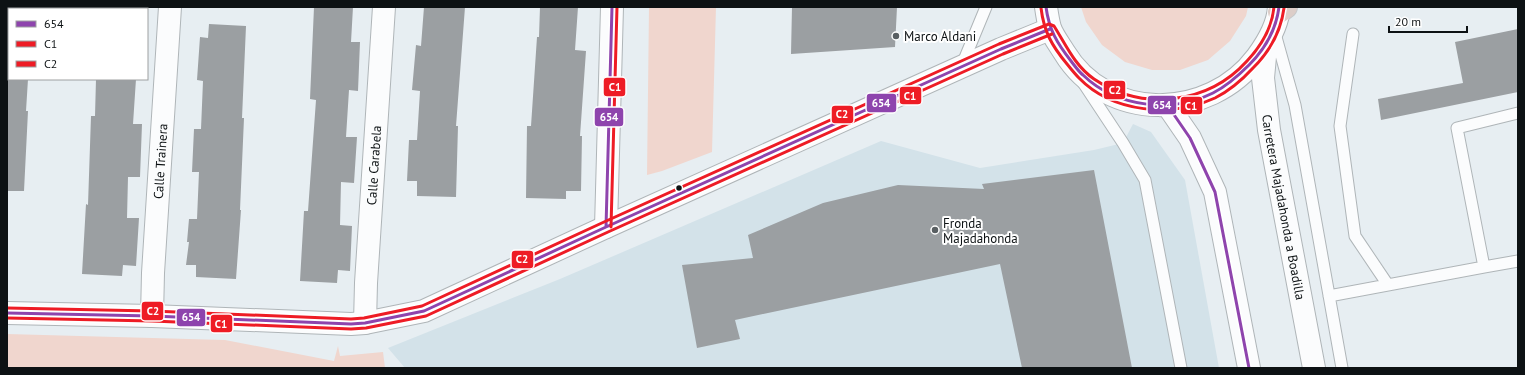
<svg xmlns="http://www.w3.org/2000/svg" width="1525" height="375" font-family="'PT Sans',sans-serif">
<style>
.built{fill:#d3e2e9}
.green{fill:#f0d6ce}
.building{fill:#9b9fa2}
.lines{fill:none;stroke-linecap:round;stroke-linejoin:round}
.lane-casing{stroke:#afb5b8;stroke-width:13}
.street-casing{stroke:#afb5b8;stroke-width:24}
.highway-casing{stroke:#c6c9cb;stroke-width:24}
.lane{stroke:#fbfcfd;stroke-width:11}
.street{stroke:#fbfcfd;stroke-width:22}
.highway{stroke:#dccdc8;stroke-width:22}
.bus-1-casing{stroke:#fff;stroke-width:6}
.bus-2-casing{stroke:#fff;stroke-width:6}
.bus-3-casing{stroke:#fff;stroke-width:6}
.bus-1{stroke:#8e44ad;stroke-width:3}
.bus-2{stroke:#ee1c25;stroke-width:3}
.bus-3{stroke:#ee1c25;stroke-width:3}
.poi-dot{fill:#595f62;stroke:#fff;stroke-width:1.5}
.bus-dot{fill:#0d1214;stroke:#fff;stroke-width:1.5}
.labels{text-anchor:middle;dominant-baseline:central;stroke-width:4;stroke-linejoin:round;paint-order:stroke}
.poi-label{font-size:13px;fill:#0d1214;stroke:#fff;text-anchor:start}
.street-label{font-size:13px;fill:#0d1214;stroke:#fff}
.line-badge{stroke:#fff;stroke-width:1.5}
.badge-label{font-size:11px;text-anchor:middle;font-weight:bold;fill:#fff}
</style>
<rect width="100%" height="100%" fill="#e7eef2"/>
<path class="built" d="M1133,124l18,8 34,48 34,188h-814l-17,-20 172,-69 321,-138 99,27 114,-18 29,-7z"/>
<path class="green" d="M649,7h67l-4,145 -50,19 -15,4z
M1081,7h167l-2,9 -16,25 -22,19 -28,10h-28l-27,-8 -23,-17 -16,-23z
M7,334l218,6 109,21 4,-15 2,10 43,-4 2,16h-378z"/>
<path class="building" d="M314,7h39l-2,35h9l-2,49 -9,-1 -3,47h11l-3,46 -13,-1 -1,43 12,1 -2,45 -12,-1 -1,13 -37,-2 4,-70h4l8,-111 -6,-1z
M424,7h41l-9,119h2l-2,71 -39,-1v-15h-10l2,-41h8l3,-49 -8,-1 4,-45 5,1z
M540,7h38l-3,43 11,1 -6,85h2l-1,55h-15v8l-40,-1 1,-72h4l6,-89h2z
M792,7h105l-2,40 -104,7z
M209,24l37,2 -4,92h2l-4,92h1l-5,69 -40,-2v-12h-10l3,-23h-2l2,-23h8l2,-47h-7l2,-43h7l2,-48 -6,-1 3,-43 8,1z
M1518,29v63l-137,28 -3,-21 85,-16 -8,-41z
M7,79h21l-2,32h2l-4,80h-17z
M96,79h40l-3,45h9l-2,53h-12l-1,41h12l-3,48 -13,-1 -1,11 -40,-2 4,-70 2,1 3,-89h4z
M1094,170l38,198h-110l-22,-104 -265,56 5,19 -43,9 -15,-83 71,-7 -5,-23 75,-32 75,-18 86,4 -2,-5z"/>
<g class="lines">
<g class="lane-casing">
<path id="lane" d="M1274,30l21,75 47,263
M1353,34l-13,92 15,110 33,49
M962,65l24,-58
M1084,84l39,59 22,37 36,188
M1484,267l34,-6
M1329,296l155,-29 -27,-139 61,-15"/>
</g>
<g class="street-casing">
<g id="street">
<path d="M1046,7c1,7 2,14 4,21 3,8 9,16 14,24 43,71 145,69 193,5 11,-15 21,-32 22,-50"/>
<path id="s1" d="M1266,46l-3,32 6,52 45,238"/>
<path d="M1168,106l22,32 25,54 34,176"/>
<path d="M606,227l6,-220"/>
<path d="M7,313l145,3 199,8 14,-1 59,-12 182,-84 395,-178 49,-20"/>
<path id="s2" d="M152,316l1,-43 17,-266"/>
<path id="s3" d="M365,323l1,-40 18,-276"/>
</g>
</g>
<g class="highway-casing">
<path id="highway" d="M1279,12l7,-5"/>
</g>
<use href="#lane" class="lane"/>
<use href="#street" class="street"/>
<use href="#highway" class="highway"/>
<g class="bus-1-casing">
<path id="bus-1" d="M1046,7c3,23 11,36 25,54 4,5 7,10 12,14 33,32 89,39 130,18 14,-7 25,-17 36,-28 16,-16 27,-35 30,-58
M1168,106l22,32 25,54 34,176
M606,227l6,-220
M7,313l145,3 199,8 14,-1 59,-12 182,-84 395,-178 49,-20"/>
</g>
<g class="bus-2-casing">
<path id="bus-2" d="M1041,8c3,24 11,38 26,56 4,5 8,10 12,14 34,35 93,40 136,20 14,-7 27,-18 38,-30 16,-16 28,-37 31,-60
M611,227l6,-220
M7,318l145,3 199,8 15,-1 60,-12 182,-84 395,-178 49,-20"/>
</g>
<g class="bus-3-casing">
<path id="bus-3" d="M7,308l145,3 199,8 13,-1 58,-12 182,-84 395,-178 50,-20 5,2c12,19 21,40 40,53 49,33 114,25 153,-18 14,-15 25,-33 27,-54"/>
</g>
<use href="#bus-1" class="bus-1"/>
<use href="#bus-2" class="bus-2"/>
<use href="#bus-3" class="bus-3"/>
</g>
<g class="poi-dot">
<circle cx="896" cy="36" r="4"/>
<circle cx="935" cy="230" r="4"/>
</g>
<circle class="bus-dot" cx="679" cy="188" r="3.5"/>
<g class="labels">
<g class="poi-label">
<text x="904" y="36">Marco Aldani</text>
<text x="943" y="223">Fronda<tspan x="943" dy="15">Majadahonda</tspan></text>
</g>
<g class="street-label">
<text stroke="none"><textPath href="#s2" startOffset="155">Calle Trainera</textPath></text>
<text stroke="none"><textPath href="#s3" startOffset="158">Calle Carabela</textPath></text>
<text stroke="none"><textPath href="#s1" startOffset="163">Carretera Majadahonda a Boadilla</textPath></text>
</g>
</g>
<g class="line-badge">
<rect x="603" y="77" width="23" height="20" rx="4" fill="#ee1c25"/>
<rect x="1103" y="80" width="23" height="20" rx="4" fill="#ee1c25"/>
<rect x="899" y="86" width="23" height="19" rx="4" fill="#ee1c25"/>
<rect x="866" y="93" width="31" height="20" rx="4" fill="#8e44ad"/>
<rect x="1147" y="95" width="30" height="20" rx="4" fill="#8e44ad"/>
<rect x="1180" y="96" width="23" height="19" rx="4" fill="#ee1c25"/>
<rect x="831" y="105" width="23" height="19" rx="4" fill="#ee1c25"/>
<rect x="594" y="107" width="30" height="20" rx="4" fill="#8e44ad"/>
<rect x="511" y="250" width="23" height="19" rx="4" fill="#ee1c25"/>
<rect x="141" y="301" width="23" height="20" rx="4" fill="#ee1c25"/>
<rect x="176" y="308" width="30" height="19" rx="4" fill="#8e44ad"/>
<rect x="210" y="314" width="23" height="19" rx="4" fill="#ee1c25"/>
</g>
<g class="badge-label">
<text x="615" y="91">C1</text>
<text x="1115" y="94">C2</text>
<text x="910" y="100">C1</text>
<text x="881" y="107">654</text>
<text x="1162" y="109">654</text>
<text x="1191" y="110">C1</text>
<text x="842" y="118">C2</text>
<text x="609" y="121">654</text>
<text x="522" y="263">C2</text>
<text x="153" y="315">C2</text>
<text x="191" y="321">654</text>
<text x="221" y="328">C1</text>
</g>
<rect width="1525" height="375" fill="none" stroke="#0d1214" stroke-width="16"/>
<rect x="8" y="8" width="140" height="72" fill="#ffffff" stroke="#9ea0a1"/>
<rect x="16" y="21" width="20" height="6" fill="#8e44ad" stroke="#9ea0a1"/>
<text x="44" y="28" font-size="12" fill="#0d1214">654</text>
<rect x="16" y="41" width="20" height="6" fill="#ee1c25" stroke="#9ea0a1"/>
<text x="44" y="48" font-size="12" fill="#0d1214">C1</text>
<rect x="16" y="61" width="20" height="6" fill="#ee1c25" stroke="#9ea0a1"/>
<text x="44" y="68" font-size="12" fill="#0d1214">C2</text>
<path d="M1389 26v6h78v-6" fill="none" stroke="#0d1214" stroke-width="2"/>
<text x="1395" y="26" font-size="12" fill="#0d1214" stroke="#ffffff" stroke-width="3" paint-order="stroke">20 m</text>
</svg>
